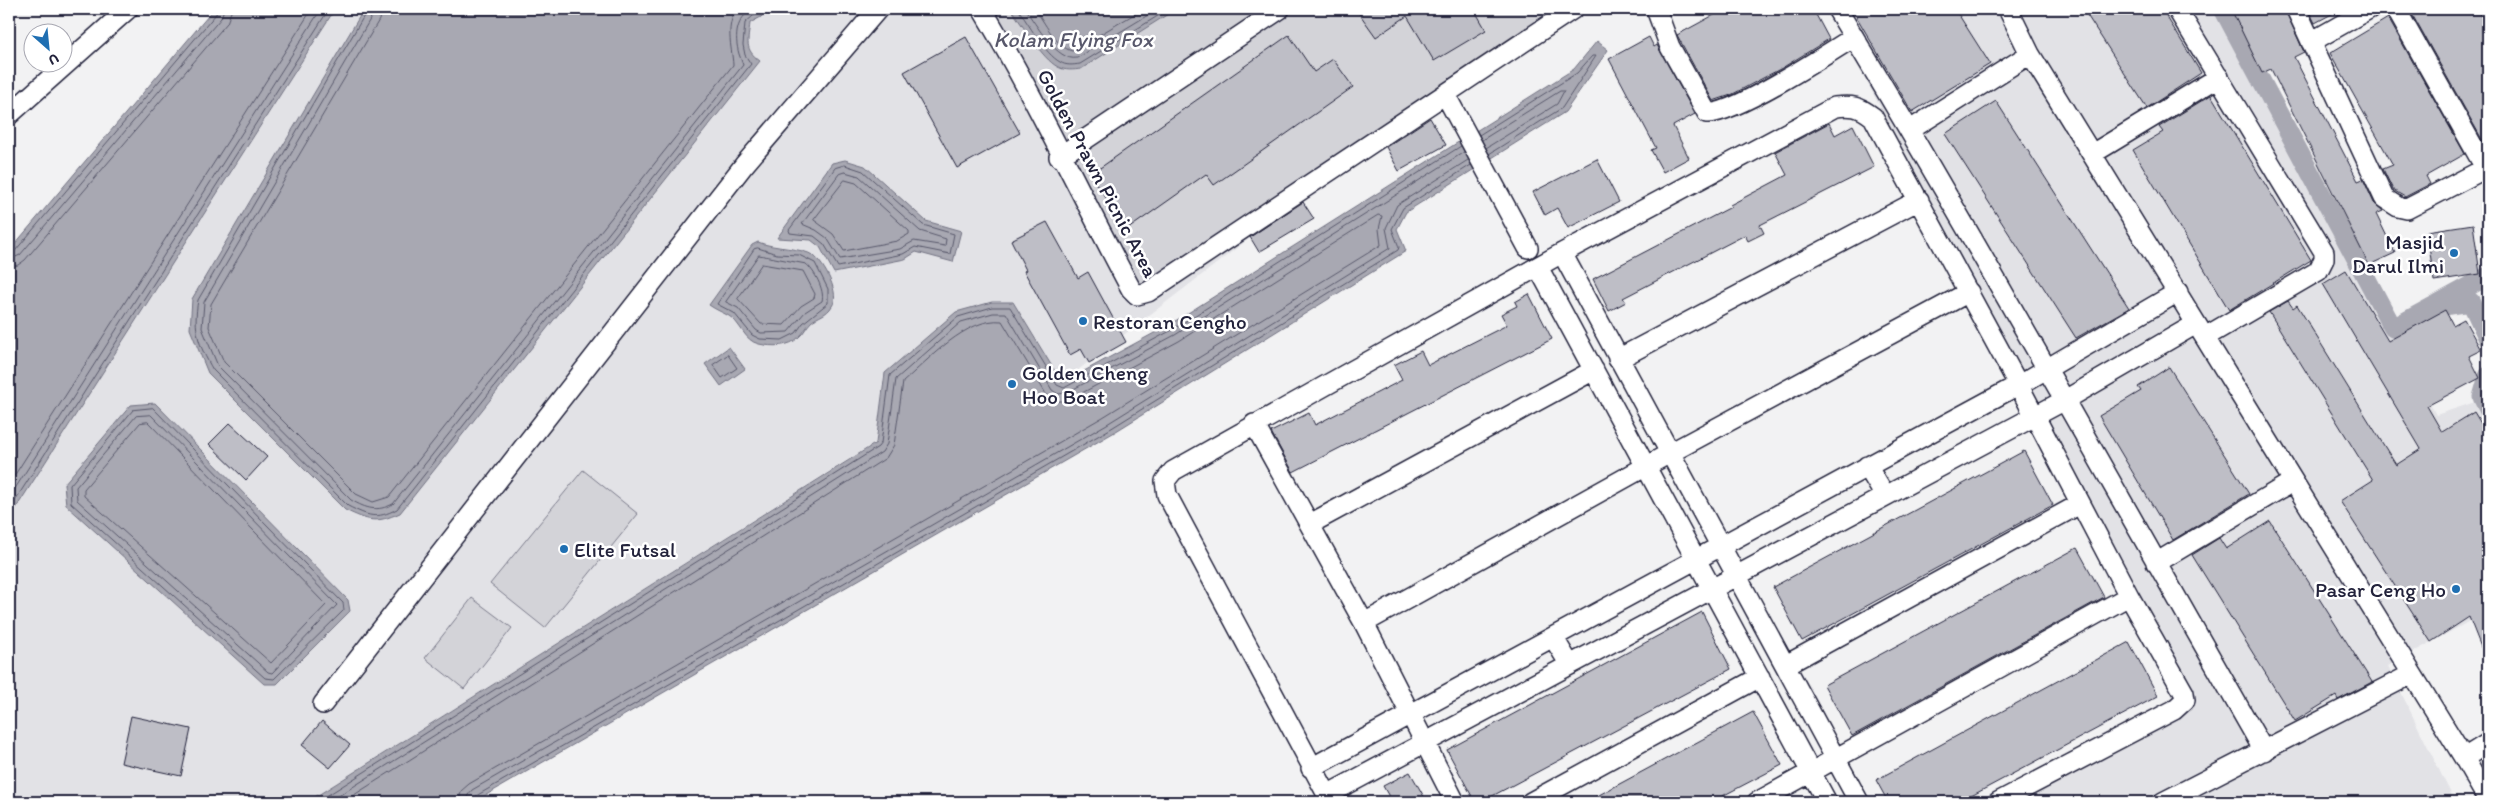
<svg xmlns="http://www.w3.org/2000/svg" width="2497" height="811" font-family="Itim,sans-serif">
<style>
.built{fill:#e2e2e6}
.green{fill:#d3d3d8;stroke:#7a7a8a}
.water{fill:#a8a8b2;stroke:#727282}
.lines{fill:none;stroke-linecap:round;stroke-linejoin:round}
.shore{stroke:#58586b;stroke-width:1}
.canal{stroke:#a8a8b2;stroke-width:19}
.building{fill:#bebec6;stroke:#22223b}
.minor-casing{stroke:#22223b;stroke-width:22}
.minor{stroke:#fff;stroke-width:19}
.poi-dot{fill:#1f6fb2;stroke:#fff;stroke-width:2}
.labels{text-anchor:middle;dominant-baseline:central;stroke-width:5;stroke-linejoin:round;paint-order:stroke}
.street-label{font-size:21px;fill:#22223b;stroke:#fff}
.poi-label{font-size:21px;fill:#22223b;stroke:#fff;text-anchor:start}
.water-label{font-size:22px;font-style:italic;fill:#58586b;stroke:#fff}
</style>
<rect width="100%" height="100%" fill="#f2f2f3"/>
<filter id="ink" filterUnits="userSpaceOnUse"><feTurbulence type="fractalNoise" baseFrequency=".02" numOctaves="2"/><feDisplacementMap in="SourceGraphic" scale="10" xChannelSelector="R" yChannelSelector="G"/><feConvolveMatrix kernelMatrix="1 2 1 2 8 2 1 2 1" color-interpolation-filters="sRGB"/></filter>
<g filter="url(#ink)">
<path class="built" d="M335,9h1213l-487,374 -48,-81 -128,71 -9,69 -569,360h-298v-283z
M1826,9h388l84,142 138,264 39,-13 13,22v187l-100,55 67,136h-437l178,-98 -347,-656z"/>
<path class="green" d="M976,9h597l-445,291 -53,-108z
M583,470l55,44 -93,114 -55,-44z
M472,598l40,30 -48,61 -39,-31z"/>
<path class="water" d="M214,9h121l-326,510v-268z
M364,9h404l-7,8 -11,6c-2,19 -6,26 10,38l-360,452c-25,11 -31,8 -55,-3l-137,-137 -18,-44 2,-30z
M1011,9h165l-95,60c-7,1 -16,2 -23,-2 -16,-8 -36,-43 -47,-58z
M1597,41l11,9 -43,62 -159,100 -9,17 9,22 -293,182 -639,369h-167l569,-359 9,-70 71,-61 36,-10h21l49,81 107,-58 405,-256z
M845,160l20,6 61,55 35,10 -8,31 -37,-10 -11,7 -71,14 -14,-26 -9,-7 -34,-2 55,-75z
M758,242c16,7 44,5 56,14 10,8 27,38 18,50 -5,9 -14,10 -21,16 -5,5 -7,11 -12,15 -9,10 -27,10 -40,7 -15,-3 -18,-21 -30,-28 -7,-4 -13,-6 -20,-11l43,-60z
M729,347l16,22 -24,17 -16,-22z
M155,403l193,197 2,11 -73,73h-13l-198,-179 -2,-21 67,-79z"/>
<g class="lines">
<path class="shore" d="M368,9l-170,291c-5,30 0,44 15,70l135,136c20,10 28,14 49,3l354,-445 -6,-9 -2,-10 2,-22 16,-14
M374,9l-2,7 -168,286 -2,26 16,38 133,134c16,9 26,12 42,4l350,-439c-1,-4 -3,-7 -4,-11 -5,-18 -3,-36 14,-45
M382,9l-3,11 -168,284 -2,23 15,35 132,132 17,8 16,-5 344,-432c-1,-18 -9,-41 5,-56
M1018,9c10,14 27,45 42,53 6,4 13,3 20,2l89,-55
M1025,9c11,15 32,53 52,49l81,-49
M1035,9c9,12 21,38 37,42l71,-42
M1479,135l98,-62 15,-17h4l-34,52 -73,46
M1482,140l78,-49h4l-7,13 -71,44
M845,165l18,6 60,54 31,9 -4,20 -35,-7 -12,7 -65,13 -14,-23 -10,-8 -24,-3 -1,-3 46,-62z
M845,172l14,4 61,55 26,8 -1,7 -31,-5 -14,8 -60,10 -13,-21 -11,-8 -14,-6 37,-50z
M845,180l11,3 53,48v3l-12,7 -53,10 -11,-17 -19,-14z
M758,248l19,6 22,1 16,8 13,26v14l-25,20 -7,10 -14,7 -22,-1 -8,-4 -18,-22 -17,-9 37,-55z
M9,253l6,-2 201,-237 2,-5
M759,255l47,9c8,6 19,26 16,37l-17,11 -17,20 -27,1 -5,-3 -18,-22 -12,-6z
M9,260l11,-5 201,-237 3,-9
M762,264l41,7 12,23 -1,4 -13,8 -17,19 -23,-1 -23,-25z
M9,267l9,-2 7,-5 202,-237 5,-14
M728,355l9,13 -15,10 -9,-13z
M153,408l190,195 1,7 -70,69 -9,-1 -194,-175 -1,-18 63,-75z
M151,415l186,190 -65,68 -4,-1 -191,-172 -1,-13 60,-71z
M148,422l178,183 -55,58 -187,-167v-7l56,-66z
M9,484l303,-475
M9,498l312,-489
M9,510l320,-501
M317,802l561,-355 3,-4 9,-68 68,-58 34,-10h18l47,78 7,3 108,-58 289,-184
M329,802l553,-350 5,-8 9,-65 65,-57 32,-9h13l46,77 6,4 8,-1 109,-58 289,-183
M343,802l543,-344 8,-13 9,-63c25,-22 64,-65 99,-61l44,73 10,7h11l112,-60 199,-126 4,1 -3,13 2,16 -278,172 -634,367 -8,7 -2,11
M466,802l2,-7 4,-5 635,-366 283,-176 -4,-20 11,-23 71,-45
M473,802l3,-6 634,-367 288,-179 1,-3 -7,-18 11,-21 68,-43"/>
<path class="canal" d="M2223,9l170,319
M2488,276l-95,52 51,-22 27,-4 17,37
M2488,376l-6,21 6,12"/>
</g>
<path class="building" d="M1356,9h118l12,21 -52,31 -27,-45 -31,21z
M1725,9h88l16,30 -47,29 -51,27 -18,6 -36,-66z
M1852,9h103l35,55 -78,48z
M2083,9h79l39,64 -54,35z
M2231,9h54l19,43 -10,5 64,124 5,-2 11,24 9,8 -7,3 19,39 -26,12 -98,-196 -9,4z
M2308,9h33l-26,14z
M2409,9h68l11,19v112l-4,3z
M2388,18l77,136 -39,22 4,8 -25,13 -12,-7 -10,-21 10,-4 -63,-112z
M1289,35l25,37 19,-13 20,28 -139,98 -8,-11 -78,55 -38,-54z
M966,37l54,96 -63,35 -53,-96z
M1649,37l5,10 3,-2 38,69 -22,12 16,32 -26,14 -12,-22 5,-2 -47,-89z
M2211,95l100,165 -82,50 -96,-160 30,-18 -4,-5z
M1996,101l133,207 -53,30 -131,-204z
M1430,118l16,27 -47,26 -13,-24z
M1829,123l6,12 18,-10 21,42 -114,58 4,8 -16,8 -3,-6 -122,63 3,4 -17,9 -16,-32 138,-72 -1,-2 57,-30 -12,-23z
M1597,159l22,43 -51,26 -11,-20 -12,7 -12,-23z
M1303,202l11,17 -55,33 -9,-15z
M1047,222l31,56 10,-6 38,70 -37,21 -8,-14 -11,6 -46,-84 2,-1 -15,-30z
M2473,224l7,50 -46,7 -7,-50z
M2346,270l42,71 57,-31 8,15 11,-6 17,31 -12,6 11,22 -53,28 15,26 32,-20 14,23v230l-19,-48 -38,25 -91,-141 33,-21 -104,-168 19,-11 5,7 4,-3 99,160 25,-16 -98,-165z
M1529,294l23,45 -259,133 -22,-40 38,-19 6,12 87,-45 -8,-15 27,-14 7,14 79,-40 -6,-11 16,-8 -2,-4z
M2169,367l80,127 -76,46 -74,-124 42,-25 -3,-4z
M230,423l37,34 -21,23 -37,-36z
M2024,451l29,54 -251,136 -29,-54z
M2270,521l102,161 -34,18 -2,-4 -41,25 -103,-166 27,-17 7,11z
M2077,548l27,49 -252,139 -28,-51z
M1702,612l29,57 -250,133h-6l-28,-52z
M2129,642l29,54 -198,106h-72l-12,-22z
M1753,712l29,53 -71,37h-125z
M131,716l60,13 -10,47 -60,-13z
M322,721l28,24 -20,23 -28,-23z
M1410,772l17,30h-35l-9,-16z"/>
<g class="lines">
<g class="minor-casing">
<path id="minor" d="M982,9c55,91 99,187 149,280l6,6 11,-3 425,-283
M1656,9l14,38 37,66c24,3 122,-60 147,-76
M1837,9c147,244 285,494 427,742
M2008,9l22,45 434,704 24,42
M2177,9l147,243v7l-6,12 -113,66
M2296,9l88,189 14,9 9,2 79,-41
M2396,9l92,164
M2311,42l58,-33
M1445,94l83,154
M9,115l119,-106
M1910,130l120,-76
M2092,154l127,-77
M1059,157l221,-148
M1562,253l297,549
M1538,267l289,535
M1618,359l301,-159
M1254,424l110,199 91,179
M1867,466l18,30
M1310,524l284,-154
M2156,563l136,-81
M1364,623l306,-170 299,-161
M1553,637l17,28
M1786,665l294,-161
M323,704l421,-539 134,-156
M2464,758l24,-15
M1311,768l720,-390 147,-86
M1327,795l738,-395 131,-76
M1331,802l-164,-307 -2,-14 8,-10 389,-218 273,-146c17,-2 24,-1 38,10l145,267 111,212
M1531,802l229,-125
M1757,802l372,-206 55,97 1,7 -11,10 -176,92
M2163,802l249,-128"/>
</g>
<use href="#minor" class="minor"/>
</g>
</g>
<g class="poi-dot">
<circle cx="2454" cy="253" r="5"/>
<circle cx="1083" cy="321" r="5"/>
<circle cx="1012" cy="384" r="5"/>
<circle cx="564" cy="549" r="5"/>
<circle cx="2456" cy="589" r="5"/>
</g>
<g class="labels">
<g class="street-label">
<text transform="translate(1098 173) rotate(62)">Golden Prawn Picnic Area</text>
</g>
<g class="poi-label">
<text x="2444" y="241" text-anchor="end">Masjid<tspan x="2444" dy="24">Darul Ilmi</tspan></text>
<text x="1093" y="321">Restoran Cengho</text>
<text x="1022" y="372">Golden Cheng<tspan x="1022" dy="24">Hoo Boat</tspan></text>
<text x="574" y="549">Elite Futsal</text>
<text x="2446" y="589" text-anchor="end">Pasar Ceng Ho</text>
</g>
<g class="water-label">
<text x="1073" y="39">Kolam Flying Fox</text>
</g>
</g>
<rect width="2497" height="811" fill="none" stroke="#fff" stroke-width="30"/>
<rect x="15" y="15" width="2467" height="781" fill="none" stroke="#22223b" stroke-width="2" filter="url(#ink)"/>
<g transform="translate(48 48) rotate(153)"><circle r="24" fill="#ffffff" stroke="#a7a7b1"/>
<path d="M0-4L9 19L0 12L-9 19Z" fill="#1f6fb2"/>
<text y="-8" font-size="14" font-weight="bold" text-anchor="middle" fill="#22223b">U</text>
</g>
</svg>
